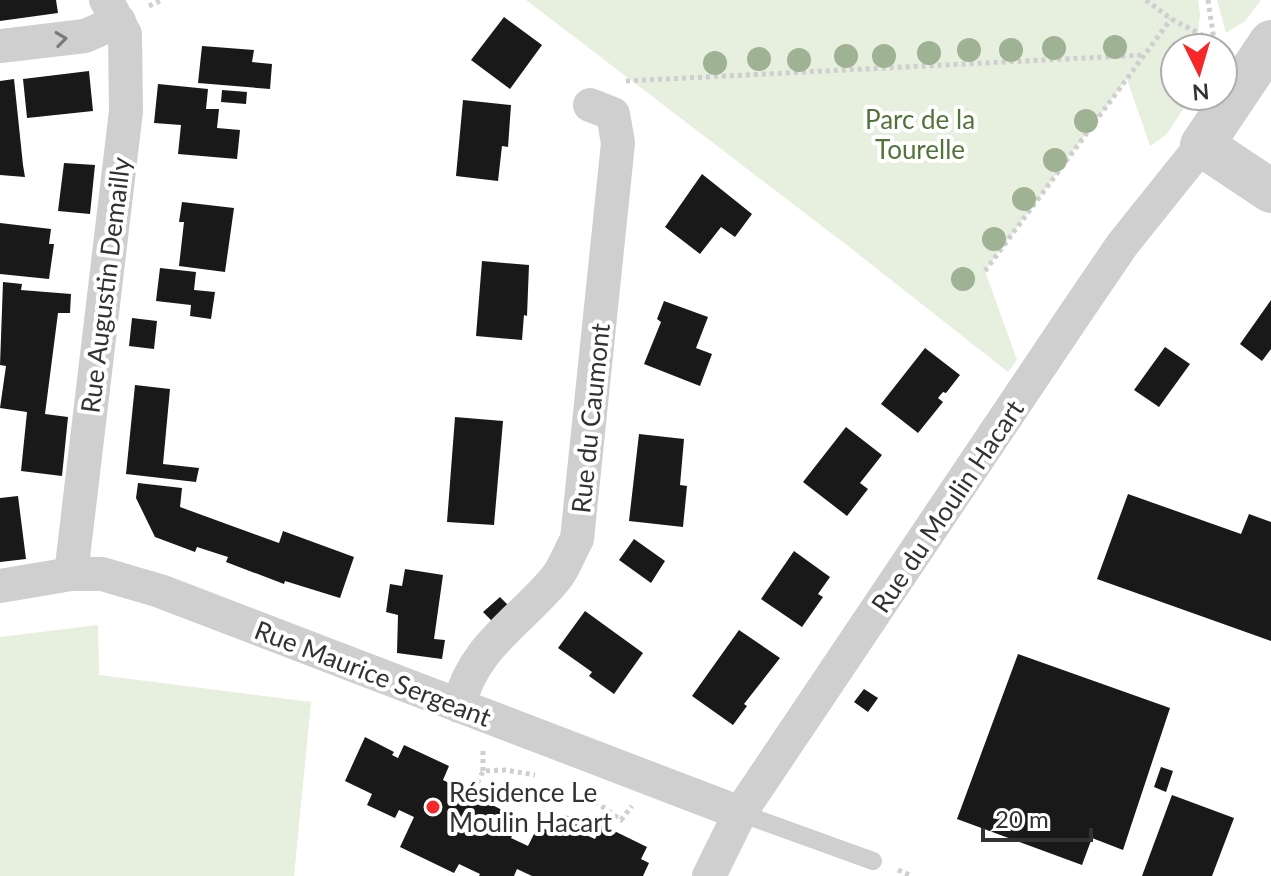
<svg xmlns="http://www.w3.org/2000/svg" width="1271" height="876" font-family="Lato,sans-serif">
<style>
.green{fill:#e7efdf}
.building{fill:#191919}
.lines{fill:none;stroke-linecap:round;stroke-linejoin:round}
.path{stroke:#cfcfcf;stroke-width:5;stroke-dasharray:4 4;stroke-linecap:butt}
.service{stroke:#cfcfcf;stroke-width:18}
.minor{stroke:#cfcfcf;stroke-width:34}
.tertiary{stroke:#cfcfcf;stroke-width:44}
.tree{fill:#9fb293}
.oneway{stroke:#797979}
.poi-dot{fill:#f62728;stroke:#fff;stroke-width:3}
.labels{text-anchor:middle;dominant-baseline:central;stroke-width:8;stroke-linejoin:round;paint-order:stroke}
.park-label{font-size:26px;fill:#51733a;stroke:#fff}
.street-label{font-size:26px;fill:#323232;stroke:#fff}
.poi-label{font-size:26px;fill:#323232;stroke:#fff;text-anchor:start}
</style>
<rect width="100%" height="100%" fill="#fff"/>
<path class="green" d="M526,0h672l2,15 -2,17 16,9v7h-39v48h17l-26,39 -16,11 -23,-67 -142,192 32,89 -9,12 -160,-126z
M1217,0h44l-16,21 -19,12z
M98,625l1,50 212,27 -17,174h-294v-239z"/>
<path class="building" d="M0,0h56l2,13 -58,8z
M504,17l38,28 -32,44 -39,-29z
M202,46l52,4 -2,12 20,2 -2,25 -72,-6z
M89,71l4,40 -66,7 -4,-39z
M14,79l9,86 2,12 -25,-2v-94z
M158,84l50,5 -2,20h13l-2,19 23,2 -3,29 -59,-5 3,-29 -27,-2z
M222,90l25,2 -1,12 -25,-2z
M463,100l48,5 -3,42 -6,-1 -4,35 -42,-5z
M64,163l31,2 -5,49 -32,-3z
M702,174l50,40 -17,23 -14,-10 -21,27 -35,-27z
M182,202l52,6 -9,64 -46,-6 5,-44h-5z
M0,223l51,6 -2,15h5l-5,35 -49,-5z
M482,261l47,4 -2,51 -3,-1 -2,25 -46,-4z
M160,268l36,4 -2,18 21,2 -4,27 -21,-3 1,-11 -35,-4z
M3,282l19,2 -1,6 50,4 -1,19h-12l-13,101 23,3 -6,59 -41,-5 6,-59 -27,-4 6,-42 -6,-1z
M1271,300v49l-9,12 -22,-17z
M664,301l44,16 -12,31 16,6 -12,32 -56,-22 17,-42 -4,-3z
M132,318l25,3 -3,28 -25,-3z
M1165,347l25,17 -31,43 -25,-17z
M925,348l35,27 -14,18 -3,-1 -5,6 5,4 -25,31 -37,-29z
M135,385l35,4 -7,75 36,4 -3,14 -70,-8z
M455,417l48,4 -9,104 -47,-3z
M846,427l36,28 -22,28 8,6 -21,27 -44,-34z
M639,434l45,5 -4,46 7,1 -4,41 -54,-6z
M138,483l44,5 -2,19 99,36 4,-12 71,26 -14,41 -55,-17 -1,3 -58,-22 2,-5 -31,-10 -2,5 -40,-15 -19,-39z
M1128,494l113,40 8,-20 22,8v119l-174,-62z
M18,496l8,63 -26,3v-64z
M634,539l31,22 -14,22 -32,-23z
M794,551l36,26 -12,17 5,3 -21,30 -41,-28z
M405,569l38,6 -9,64 11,1 -3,19 -45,-6 1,-38 -12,-3 4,-28 12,2z
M500,597l9,9 -17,15 -9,-9z
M585,611l58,42 -29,41 -25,-18 3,-4 -34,-24z
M739,630l41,28 -36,46 3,2 -14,19 -41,-29z
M1018,654l152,54 -47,142 -31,-12 -10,27 -125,-46z
M864,689l14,9 -10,14 -14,-10z
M365,737l29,15 -2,3 6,3 6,-13 45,21 -6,14 77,39 -9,19 17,8 10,-20 18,8 9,-19 25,11 -4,9 9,4 7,-14 45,22 -6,12 8,4 -6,13h-111l-15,-7 -3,7h-35l1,-2 -21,-10 -5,9 -54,-26 14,-30 -15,-7 -4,8 -28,-13 5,-11 -27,-13z
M1161,767l12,4 -7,21 -12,-5z
M1172,795l62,23 -22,58h-70z"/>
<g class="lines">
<path class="path" d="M1146,0l25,19 43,22 5,5
M1208,0l6,40
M149,6l13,-6
M626,81l518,-26
M985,271l186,-252
M483,771v-21
M474,790l9,-19 22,-1 30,5
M582,792l39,28 11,-14
M898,870l14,6"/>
<path class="service" d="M740,813l133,48"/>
<path class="minor" d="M0,46l85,-10 34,-15
M71,574l55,-463 -1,-77 -19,-34
M0,586l71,-12h31l58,17 580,222
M459,706c13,-59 61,-84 97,-128 9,-11 14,-27 21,-39l41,-396 -5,-29 -23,-9
M709,876l31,-63 333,-496 49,-72 80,-100"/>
<path class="tertiary" d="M1271,42l-69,103 69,46"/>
</g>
<g class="tree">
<circle cx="1115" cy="47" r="12"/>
<circle cx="1054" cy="48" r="12"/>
<circle cx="969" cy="50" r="12"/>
<circle cx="1011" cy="50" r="12"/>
<circle cx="929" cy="53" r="12"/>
<circle cx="846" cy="56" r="12"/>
<circle cx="884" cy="56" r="12"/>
<circle cx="759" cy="59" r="12"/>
<circle cx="799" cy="60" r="12"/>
<circle cx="715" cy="63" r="12"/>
<circle cx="1086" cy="121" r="12"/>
<circle cx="1055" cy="160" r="12"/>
<circle cx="1024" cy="199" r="12"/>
<circle cx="994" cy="239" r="12"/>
<circle cx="963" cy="279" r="12"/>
</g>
<defs><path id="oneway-chevron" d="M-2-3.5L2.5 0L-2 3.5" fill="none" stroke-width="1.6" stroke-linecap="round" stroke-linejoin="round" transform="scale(2)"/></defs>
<use class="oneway" href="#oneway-chevron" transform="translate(61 39) rotate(-7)"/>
<circle class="poi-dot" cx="433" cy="807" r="8"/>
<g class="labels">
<g class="park-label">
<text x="920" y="119">Parc de la<tspan x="920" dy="30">Tourelle</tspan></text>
</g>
<g class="street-label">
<text transform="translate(105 285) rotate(-83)">Rue Augustin Demailly</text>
<text transform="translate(590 418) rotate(-84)">Rue du Caumont</text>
<text transform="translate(947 506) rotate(-56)">Rue du Moulin Hacart</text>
<text transform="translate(373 673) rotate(21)">Rue Maurice Sergeant</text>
</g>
<g class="poi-label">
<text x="449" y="792">Résidence Le<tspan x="449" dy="30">Moulin Hacart</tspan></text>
</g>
</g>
<g transform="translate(1199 72) rotate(175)"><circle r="38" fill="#ffffff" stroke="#adadad" stroke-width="2"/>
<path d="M0-6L14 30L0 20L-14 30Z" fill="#f62728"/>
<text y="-12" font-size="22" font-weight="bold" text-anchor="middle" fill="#323232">N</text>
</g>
<path d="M983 828v12h108v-12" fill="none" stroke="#323232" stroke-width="4"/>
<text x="995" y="828" font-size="24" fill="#323232" stroke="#ffffff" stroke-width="6" paint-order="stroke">20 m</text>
</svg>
